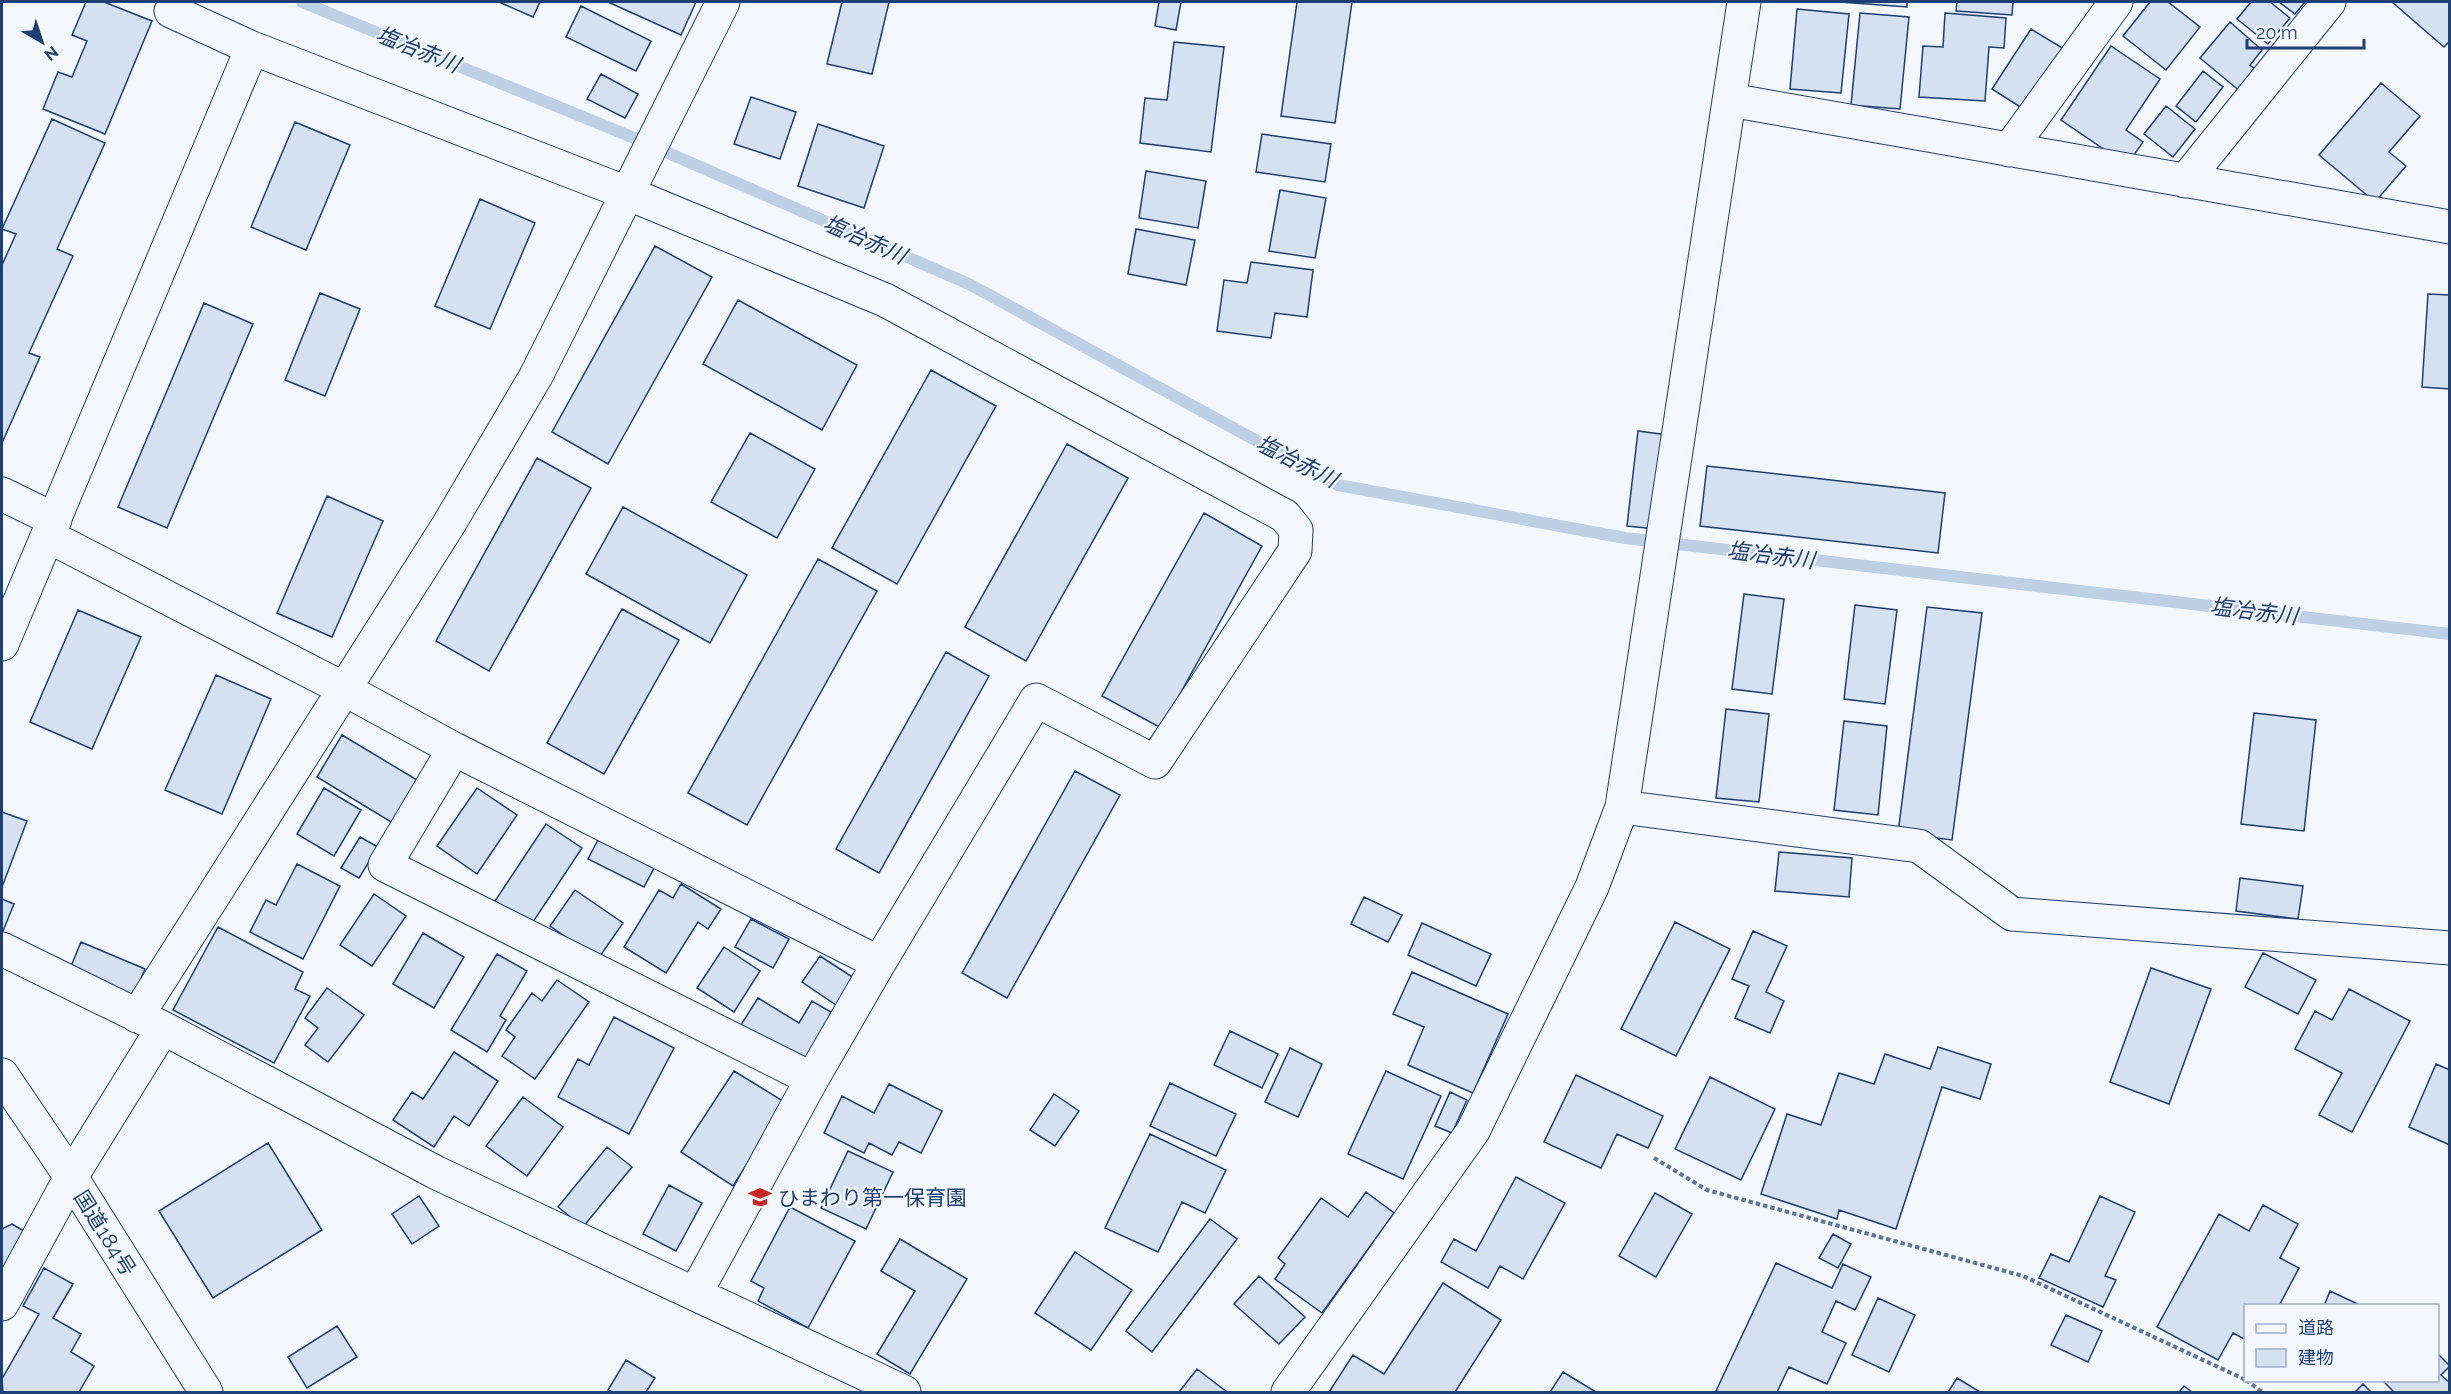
<svg xmlns="http://www.w3.org/2000/svg" width="2451" height="1394" font-family="Raleway,'Noto Sans JP',sans-serif">
<style>
.lines{fill:none;stroke-linecap:round;stroke-linejoin:round}
.stream{stroke:#bed0e5;stroke-width:12}
.building{fill:#d5e0f0;stroke:#1d3f73;stroke-width:1.5}
.minor-casing{stroke:#1d3f73;stroke-width:35}
.highway-casing{stroke:#1d3f73;stroke-width:35}
.path{stroke:#5e769c;stroke-width:4;stroke-dasharray:4.5 3;stroke-linecap:butt}
.minor{stroke:#f4f7fb;stroke-width:33}
.highway{stroke:#f4f7fb;stroke-width:33}
.labels{text-anchor:middle;dominant-baseline:central;stroke-width:4.5;stroke-linejoin:round;paint-order:stroke}
.poi-label{font-size:21px;fill:#1d3f73;stroke:#f4f7fb;text-anchor:start}
.street-label{font-size:21px;fill:#1d3f73;stroke:#f4f7fb}
.water-label{font-size:22px;font-style:italic;fill:#1d3f73;stroke:#f4f7fb}
</style>
<rect width="100%" height="100%" fill="#f4f7fb"/>
<g class="lines">
<path class="stream" d="M302,2l325,133 342,149 369,201 287,53 825,96"/>
</g>
<path class="building" d="M86,2h18l48,19 -47,113 -62,-25 15,-37 14,5 15,-36 -15,-6z
M499,2h41l-7,15z
M608,2h88l-15,33z
M842,2h47l-17,72 -45,-10z
M1159,2h22l-5,28 -21,-4z
M1297,2h55l-17,121 -54,-7z
M1840,2h67v5z
M1957,2h56l-1,13 -56,-4z
M2150,2h18l32,25 -34,43 -43,-34z
M2251,2h19l20,16 -22,26 -31,-25z
M2279,2h26l-10,12z
M2392,2h58v39l-6,6z
M581,6l70,35 -15,30 -70,-34z
M1797,9l52,5 -8,79 -51,-4z
M1860,13l49,4 -9,92 -49,-4z
M1945,13l61,5 -2,30 -15,-1 -4,54 -66,-4 4,-51 20,1z
M2230,22l32,28 -12,15 8,6 -17,21 -41,-34z
M2031,29l33,20 -39,61 -33,-21z
M1174,42l50,5 -13,105 -71,-9 5,-45 22,2z
M2111,46l49,33 -34,51 17,12 -16,23 -66,-45z
M2203,71l20,16 -27,35 -20,-16z
M601,74l37,20 -13,24 -38,-19z
M2381,83l39,33 -31,36 17,14 -31,36 -56,-47z
M751,97l45,15 -16,47 -46,-15z
M2166,106l29,23 -22,28 -29,-23z
M52,119l53,24 -48,106 16,7 -44,97 11,4 -38,86v-178l14,-31 -14,-5z
M295,122l55,23 -44,105 -55,-23z
M818,124l66,22 -20,62 -66,-22z
M1262,134l69,10 -6,38 -69,-10z
M1146,171l60,10 -8,47 -59,-10z
M1280,190l46,8 -11,60 -46,-7z
M480,199l55,24 -45,106 -55,-23z
M1136,229l59,11 -9,45 -58,-11z
M655,246l57,31 -104,187 -56,-32z
M1251,262l62,8 -6,47 -32,-4 -4,25 -54,-7 7,-51 23,3z
M320,293l40,16 -35,87 -40,-16z
M2428,294l22,1v94l-28,-2z
M738,300l119,65 -35,65 -119,-66z
M204,303l49,21 -86,204 -49,-21z
M931,370l65,36 -99,178 -65,-36z
M1638,431l30,4 -12,94 -29,-3z
M750,433l65,36 -38,69 -66,-36z
M1067,444l61,34 -102,183 -61,-34z
M537,458l54,30 -102,183 -53,-30z
M1707,466l238,27 -7,60 -238,-27z
M327,496l56,25 -51,116 -55,-24z
M623,507l124,68 -37,68 -124,-69z
M1204,513l58,33 -101,182 -59,-32z
M818,559l59,32 -130,234 -59,-32z
M1744,594l40,5 -12,95 -40,-5z
M1855,605l42,5 -12,94 -41,-5z
M1927,607l55,6 -30,227 -54,-7z
M622,609l57,31 -75,134 -57,-31z
M78,610l63,27 -49,112 -62,-27z
M946,652l43,24 -110,197 -43,-24z
M216,675l55,24 -49,115 -57,-24z
M1726,709l43,5 -10,88 -43,-4z
M2254,713l62,7 -12,111 -63,-7z
M1844,721l43,5 -9,89 -44,-5z
M342,735l80,48 -26,42 -79,-48z
M1075,771l45,24 -113,203 -45,-25z
M324,788l37,22 -27,46 -37,-22z
M477,788l40,27 -40,59 -40,-28z
M2,812l25,9 -25,66z
M546,824l36,24 -51,77 -36,-24z
M360,837l18,10 -19,31 -18,-10z
M598,840l56,28 -10,19 -56,-28z
M1779,852l73,6 -3,39 -74,-6z
M297,864l43,22 -37,73 -53,-27 16,-32 10,5z
M2240,878l63,8 -5,33 -62,-8z
M681,884l40,25 -13,20 -10,-7 -32,51 -42,-26 35,-57 14,8z
M575,890l48,33 -25,36 -48,-33z
M374,894l32,22 -34,50 -32,-21z
M1364,897l38,18 -14,27 -37,-18z
M2,899l12,5 -11,27h-1z
M751,919l38,20 -16,29 -38,-21z
M1675,922l55,27 -54,107 -55,-27z
M1422,923l69,31 -15,32 -68,-31z
M218,927l85,45 -8,17 15,7 -36,67 -101,-53z
M1753,931l34,15 -21,46 18,9 -14,32 -35,-15 14,-32 -17,-7z
M423,933l41,24 -30,51 -41,-24z
M81,942l64,27 -12,29 -64,-27z
M724,947l36,24 -26,41 -37,-24z
M2263,953l53,27 -18,34 -53,-27z
M497,954l30,17 -27,45 6,4 -19,32 -36,-22z
M820,956l34,22 -18,27 -34,-23z
M2151,968l60,21 -42,115 -59,-22z
M1412,972l96,42 -35,79 -65,-28 16,-38 -31,-13z
M557,980l32,22 -54,77 -33,-23 13,-19 -9,-7 26,-37 10,8z
M327,988l37,27 -36,47 -23,-17 13,-17 -13,-10z
M2349,989l61,32 -58,111 -33,-17 23,-42 -47,-24 20,-38 17,9z
M758,998l41,25 13,-22 24,14 -32,52 -65,-39z
M614,1017l60,31 -45,86 -71,-37 20,-38 11,6z
M1230,1031l48,23 -16,34 -48,-23z
M1938,1047l53,17 -11,35 -38,-12 -46,142 -57,-19 -2,9 -76,-25 26,-80 34,11 18,-52 35,11 11,-30 45,15z
M1290,1048l32,16 -24,53 -33,-15z
M454,1052l44,29 -29,45 -15,-10 -20,31 -41,-27 19,-28 11,7z
M2436,1064l14,6v75l-41,-18z
M734,1071l52,32 -53,83 -52,-34z
M1386,1071l55,25 -38,83 -55,-25z
M1576,1075l87,41 -15,32 -31,-14 -16,34 -57,-26z
M1710,1077l65,32 -34,71 -66,-31z
M1170,1083l66,31 -20,42 -66,-30z
M889,1084l53,27 -21,42 -22,-11 -7,13 -23,-12 -5,10 -40,-20 18,-37 32,17z
M1450,1092l17,8 -15,33 -17,-7z
M1054,1094l25,17 -24,35 -25,-16z
M523,1097l40,30 -36,49 -41,-30z
M1150,1134l76,36 -21,43 -23,-11 -24,50 -53,-24z
M268,1143l54,87 -109,68 -54,-87z
M607,1147l25,20 -49,60 -25,-20z
M848,1151l45,21 -27,57 -45,-21z
M1516,1177l49,26 -42,76 -23,-13 -12,22 -47,-26 13,-23 22,12z
M669,1185l33,18 -26,48 -33,-17z
M1366,1192l28,21 -72,100 -47,-34 10,-15 -7,-6 43,-60 27,19z
M1655,1193l37,21 -36,63 -37,-21z
M419,1196l20,30 -27,18 -20,-30z
M2100,1196l35,16 -30,64 11,4 -13,27 -64,-29 12,-24 18,8z
M2263,1205l35,19 -18,34 19,10 -20,38h-33v34l-13,-7 -15,27 -61,-33 62,-113 30,17z
M790,1207l65,34 -47,87 -50,-27 6,-13 -13,-7z
M1210,1219l27,20 -85,113 -26,-21z
M12,1224l20,12 -30,48v-55z
M1833,1234l18,10 -13,24 -19,-10z
M900,1239l67,40 -57,95 -33,-20 38,-63 -34,-20z
M1075,1252l57,38 -41,60 -56,-37z
M1776,1263l56,25 11,-24 28,13 -16,33 -19,-9 -14,31 24,11 -19,41 -38,-17 -12,25h-57l-4,-1z
M44,1268l29,16 -20,34 28,16 -10,18 23,14 -15,26h-76l-1,-13 37,-65 -16,-8z
M1259,1276l46,41 -26,27 -45,-40z
M1443,1283l58,37 -46,72h-126l24,-37 31,19z
M2330,1291l32,15h-38z
M1878,1298l37,17 -26,57 -37,-17z
M2066,1315l36,16 -14,31 -37,-17z
M337,1326l20,31 -50,31 -19,-31z
M2438,1354l12,12 -9,9 9,8v9h-56l-12,-12h56z
M626,1360l29,18 -9,14h-33l-5,-2z
M1197,1369l30,23h-48z
M1563,1372l33,20h-46z
M1957,1378l23,14h-32z
M2363,1384l8,8h-16z
M2184,1386l8,6h-13z"/>
<g class="lines">
<g class="minor-casing">
<path id="minor" d="M171,11l81,37 375,145 258,107 400,216 11,14 -1,21 -140,211 -119,-62 -157,263
M1730,100l720,127
M2009,150l107,-148
M2185,181l144,-179
M2,494l53,26
M48,536l296,153 110,60 425,214 -67,116 -117,215
M2,644l250,-596
M454,749l-69,116 427,214
M1622,807l297,39 93,68 438,34
M2,949l161,79 274,145 467,219
M137,1016l312,-492 87,-148 187,-374
M2,1304l69,-127 92,-149
M1288,1392l185,-261 119,-244 30,-80 122,-805"/>
</g>
<g class="highway-casing">
<path id="highway" d="M2,1075l69,102 135,215"/>
</g>
<path class="path" d="M1654,1158l53,32 316,86 223,104
M2246,1380l16,12"/>
<use href="#minor" class="minor"/>
<use href="#highway" class="highway"/>
</g>
<defs>
<g id="school-bare" transform="scale(1.8)"><path d="M0-5L7-2L0 1L-7-2ZM-4 1L0 2.5L4 1V4Q0 6-4 4Z" fill="#c62828" stroke="#f4f7fb" stroke-width="2.5" paint-order="stroke"/></g>
</defs>
<g fill-rule="evenodd">
<use href="#school-bare" x="760" y="1197"/>
</g>
<g class="labels">
<g class="poi-label">
<text x="778" y="1197">ひまわり第一保育園</text>
</g>
<g class="street-label">
<text transform="translate(105 1233) rotate(58)">国道184号</text>
</g>
<g class="water-label">
<text transform="translate(418 49) rotate(22)">塩冶赤川</text>
<text transform="translate(865 239) rotate(24)">塩冶赤川</text>
<text transform="translate(1297 461) rotate(27)">塩冶赤川</text>
<text transform="translate(1771 555) rotate(7)">塩冶赤川</text>
<text transform="translate(2254 611) rotate(7)">塩冶赤川</text>
</g>
</g>
<rect width="2451" height="1394" fill="none" stroke="#1d3f73" stroke-width="6"/>
<rect x="2244" y="1304" width="195" height="78" fill="#f4f7fb" stroke="#9eadc5" stroke-width="1.5"/>
<rect x="2256" y="1324" width="30" height="9" fill="#f4f7fb" stroke="#9eadc5" stroke-width="1.5"/>
<text x="2298" y="1334" font-size="18" fill="#1d3f73">道路</text>
<rect x="2256" y="1349" width="30" height="18" fill="#d5e0f0" stroke="#9eadc5" stroke-width="1.5"/>
<text x="2298" y="1364" font-size="18" fill="#1d3f73">建物</text>
<g transform="translate(42 42) rotate(141)" stroke="#f4f7fb" stroke-width="4.5" paint-order="stroke">
<path d="M0-4.5L10 22L0 15L-10 22Z" fill="#1d3f73"/>
<text y="-9" font-size="16" font-weight="bold" text-anchor="middle" fill="#1d3f73">N</text>
</g>
<path d="M2247 39v9h117v-9" fill="none" stroke="#1d3f73" stroke-width="3"/>
<text x="2256" y="39" font-size="18" fill="#1d3f73" stroke="#f4f7fb" stroke-width="4.5" paint-order="stroke">20 m</text>
</svg>
